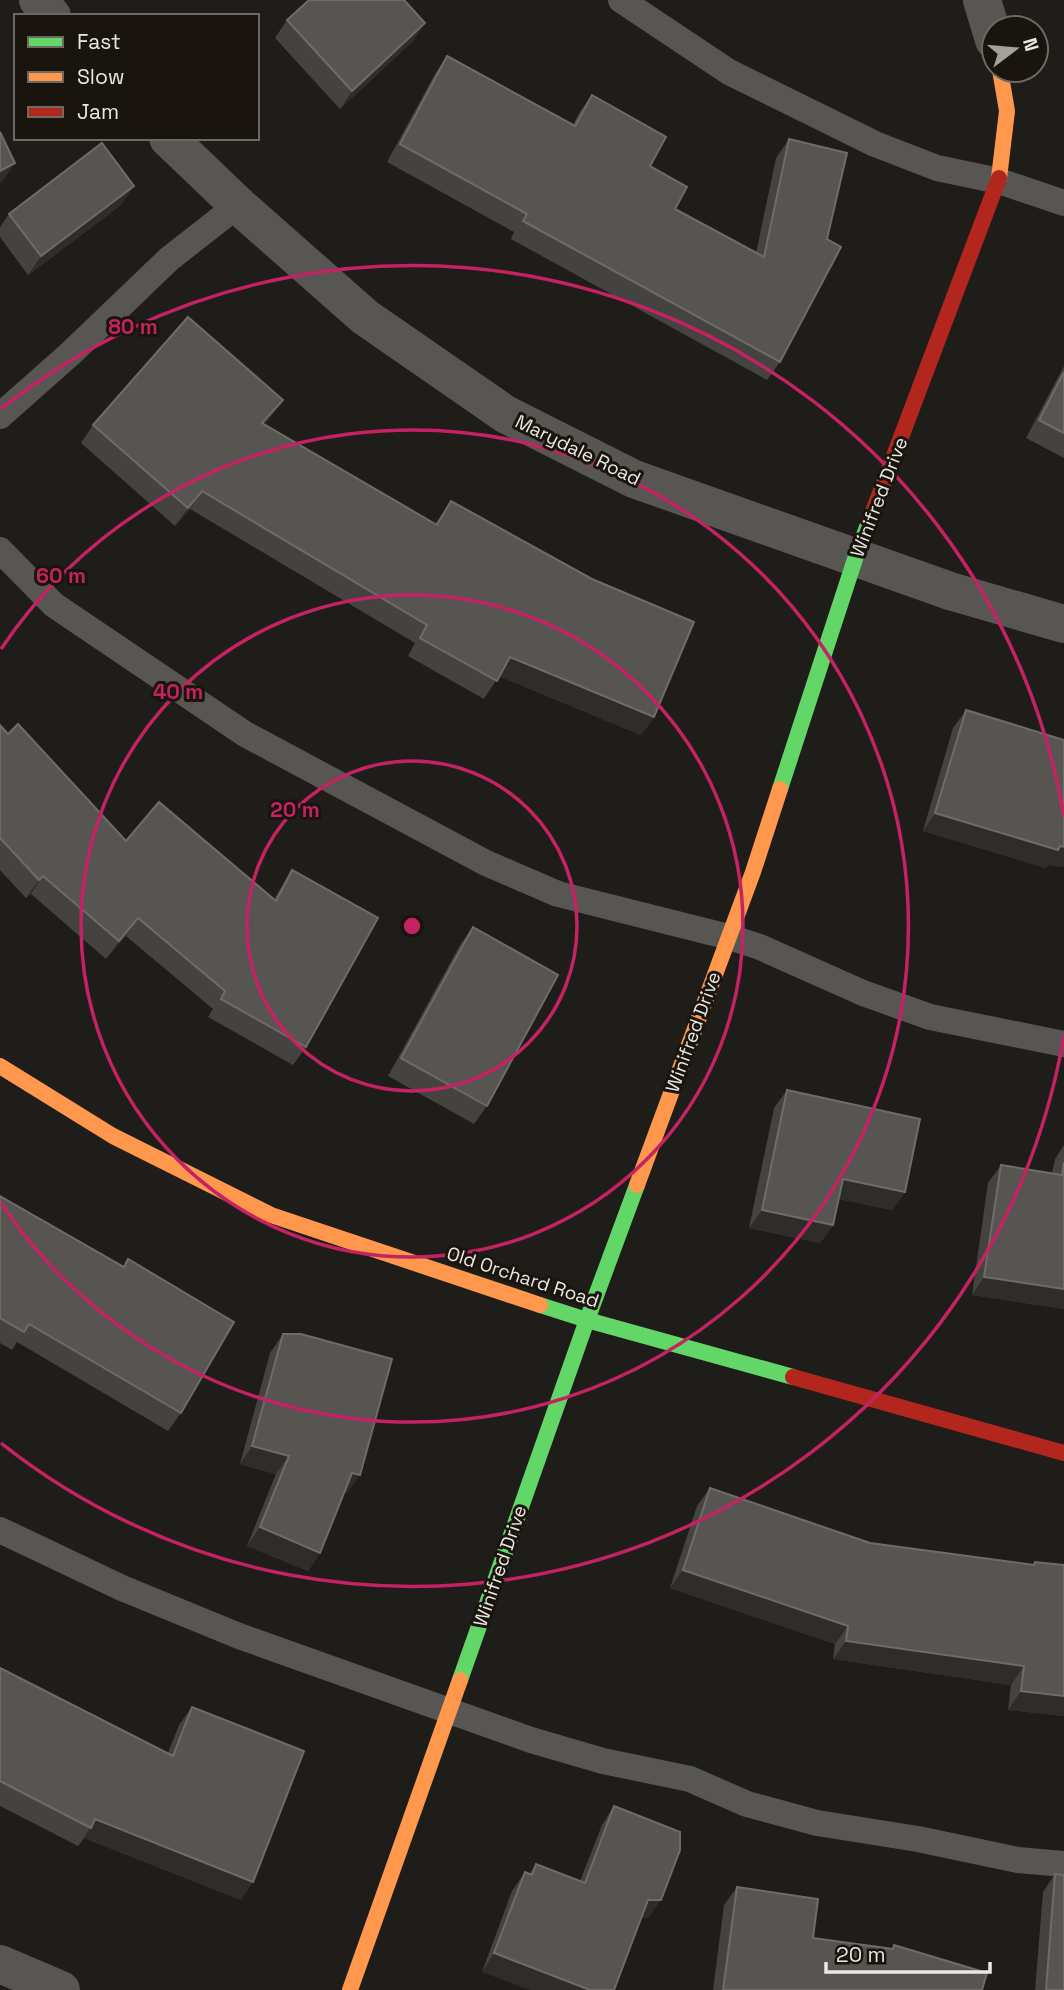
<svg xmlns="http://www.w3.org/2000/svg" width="1064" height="1990" font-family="'Space Grotesk',sans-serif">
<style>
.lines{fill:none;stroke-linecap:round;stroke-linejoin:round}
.lane{stroke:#575653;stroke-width:26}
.street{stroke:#575653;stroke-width:38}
.fast{stroke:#63d668;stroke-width:16}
.slow{stroke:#ff974d;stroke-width:16}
.jam{stroke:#b3261e;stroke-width:16}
.wall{fill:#454340}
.shaded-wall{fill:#2f2d2a}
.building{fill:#575552;stroke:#6e6c68;stroke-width:2}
.ring{fill:none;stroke:#c42262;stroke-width:3.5}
.labels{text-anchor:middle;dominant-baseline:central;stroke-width:6;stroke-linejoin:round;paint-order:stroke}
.street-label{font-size:19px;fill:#eae8e2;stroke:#19150e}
.centre{fill:#c42262;stroke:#19150e;stroke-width:3.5}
.ring-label{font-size:21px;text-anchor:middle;font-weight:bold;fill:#c42262;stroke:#19150e;stroke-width:6;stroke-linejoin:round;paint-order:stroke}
</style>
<rect width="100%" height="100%" fill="#1f1d1a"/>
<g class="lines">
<g class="lane">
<polyline points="621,0 729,72 875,144 937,168 999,181 1064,203"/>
<polyline points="0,416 71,353 169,259 238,205"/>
<polyline points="0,550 54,605 245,734 486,863 558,894 729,937 760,947 863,993 930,1017 1064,1044"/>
<polyline points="0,1530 122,1588 239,1636 531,1740 603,1761 690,1779 747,1804 817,1823 918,1839 1018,1860 1064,1864"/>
</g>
<g class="street">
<polyline points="38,0 52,16"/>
<polyline points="982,0 994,40"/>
<polyline points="168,138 238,205 365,317 505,414 634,479 950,591 1064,624"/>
<polyline points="0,1964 61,1990"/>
</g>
<g class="fast">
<polyline points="780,789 856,556 869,522"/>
<polyline points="540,1305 587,1320 793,1377"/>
<polyline points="460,1680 587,1320 637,1185"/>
</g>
<g class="slow">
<polyline points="999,178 1007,111 1000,70"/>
<polyline points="0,1066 113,1136 271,1215 540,1305"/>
<polyline points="637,1185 753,872 780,789"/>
<polyline points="350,1990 460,1680"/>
</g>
<g class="jam">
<polyline points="869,522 999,178"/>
<polyline points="793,1377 1064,1453"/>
</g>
</g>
<g class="wall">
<polygon points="287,20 413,41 340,109 275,38"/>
<polygon points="447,56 573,125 579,113 592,95 650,166 675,209 756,253 776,158 789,139 780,362 767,380 511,239 514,232 387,162 435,74"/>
<polygon points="121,205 28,275 0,237 0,227 9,214"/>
<polygon points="1064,366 1064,458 1026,438"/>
<polygon points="270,418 265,424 435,524 451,501 654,717 641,735 499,676 484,699 408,656 415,643 190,509 175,526 81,443 93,425"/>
<polygon points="966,710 1064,740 1064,867 1048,865 1046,868 923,831 953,728"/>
<polygon points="0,725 8,734 126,841 274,899 292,870 306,1047 293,1065 208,1017 213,1009 126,936 106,959 31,894 26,898 0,870"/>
<polygon points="473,927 487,1106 474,1124 388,1076 460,945"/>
<polygon points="787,1090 905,1192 892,1210 839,1199 833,1225 820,1243 749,1228 774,1108"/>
<polygon points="1064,1145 1064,1309 972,1295 988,1183 1001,1165 1052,1173 1055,1159"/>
<polygon points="0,1196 123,1267 128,1259 181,1413 168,1431 17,1342 12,1350 0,1343"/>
<polygon points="283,1334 347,1493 344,1493 320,1553 308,1571 247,1546 276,1474 240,1464 270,1353"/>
<polygon points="710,1488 870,1543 1032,1565 1035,1562 1064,1565 1064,1716 1008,1710 1011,1685 833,1659 835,1644 670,1588 697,1506"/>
<polygon points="0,1668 168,1753 179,1725 192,1707 241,1900 84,1838 78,1846 0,1806"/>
<polygon points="614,1806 648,1918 641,1918 482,1972 512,1891 525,1872 529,1874 536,1864 580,1881 602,1825"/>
<polygon points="1055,1874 1064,1990 1035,1990 1043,1892"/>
<polygon points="737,1887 813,1938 891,1949 894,1945 982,1990 713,1990 724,1905"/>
</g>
<g class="shaded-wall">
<polygon points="425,23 413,41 340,109 352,91"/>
<polygon points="15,163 3,181 0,183 0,171"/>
<polygon points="134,186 121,205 28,275 41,256"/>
<polygon points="283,400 270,418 250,441 262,423"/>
<polygon points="202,491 190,509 175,526 188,508"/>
<polygon points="510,657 654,717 641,735 497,675"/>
<polygon points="935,813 1064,847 1064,867 1048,865 1046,868 923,831"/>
<polygon points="43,876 31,894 26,898 39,880"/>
<polygon points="138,918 126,936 106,959 119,941"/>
<polygon points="843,1179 905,1192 892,1210 830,1197"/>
<polygon points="762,1210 833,1225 820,1243 749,1228"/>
<polygon points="984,1277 1064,1289 1064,1309 972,1295"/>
<polygon points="252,1446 289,1456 276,1474 240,1464"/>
<polygon points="352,1473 360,1475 347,1493 339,1491"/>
<polygon points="260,1527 320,1553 308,1571 247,1546"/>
<polygon points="683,1570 848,1626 835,1644 670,1588"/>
<polygon points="846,1641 1024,1666 1011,1685 833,1659"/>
<polygon points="1021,1691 1064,1696 1064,1716 1008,1710"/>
<polygon points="95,1819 253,1882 241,1900 84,1838"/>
<polygon points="648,1900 661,1900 648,1918 635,1918"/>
<polygon points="494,1953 590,1990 530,1990 482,1972"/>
</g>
<g class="building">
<polygon points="309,0 404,0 425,23 352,91 287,20"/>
<polygon points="447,56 575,126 592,95 666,137 650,166 687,187 675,209 764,257 789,139 847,153 827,239 841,247 780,362 523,221 527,214 400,144"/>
<polygon points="0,132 15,163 0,171"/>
<polygon points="102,143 134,186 41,256 9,214"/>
<polygon points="188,317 283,400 262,423 437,525 451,501 592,579 694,622 654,717 510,657 497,681 420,638 427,625 202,491 188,508 93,425"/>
<polygon points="1064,372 1064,433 1039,420"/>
<polygon points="966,710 1064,740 1064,847 1060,846 1058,850 935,813"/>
<polygon points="18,724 126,841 159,802 276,901 292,870 378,918 306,1047 221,999 225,991 138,918 119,941 43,876 39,880 0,838 0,725 8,734"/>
<polygon points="473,927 558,975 487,1106 401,1058"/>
<polygon points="787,1090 920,1119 905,1192 843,1179 833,1225 762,1210"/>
<polygon points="1064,1162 1064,1289 984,1277 1001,1165 1062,1175"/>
<polygon points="0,1196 124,1267 128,1259 234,1322 181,1413 29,1324 24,1332 0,1318"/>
<polygon points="283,1334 301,1334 392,1359 360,1475 352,1473 320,1553 260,1527 289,1456 252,1446"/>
<polygon points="710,1488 870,1543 1034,1565 1035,1562 1064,1565 1064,1696 1021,1691 1024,1666 846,1641 848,1626 683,1570"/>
<polygon points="0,1668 173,1756 192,1707 304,1751 253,1882 95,1819 91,1828 0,1781"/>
<polygon points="614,1806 680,1832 680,1850 661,1900 648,1900 614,1990 590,1990 494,1953 525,1872 532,1875 536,1864 585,1883"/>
<polygon points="1055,1874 1064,1875 1064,1990 1046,1990"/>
<polygon points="737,1887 818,1899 813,1938 893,1949 894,1945 987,1973 982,1990 723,1990"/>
</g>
<g class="ring">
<circle cx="412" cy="926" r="165"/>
<circle cx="412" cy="926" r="331"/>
<path d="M1 649A496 496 0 1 1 1 1203"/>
<path d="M1064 1035A661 661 0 0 1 1 1443M1 409A661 661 0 0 1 1064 817"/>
</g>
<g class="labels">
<g class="street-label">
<text transform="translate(578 450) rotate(26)">Marydale Road</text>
<text transform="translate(879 497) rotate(-69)">Winifred Drive</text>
<text transform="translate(693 1032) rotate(-70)">Winifred Drive</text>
<text transform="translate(523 1277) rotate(18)">Old Orchard Road</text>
<text transform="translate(500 1566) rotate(-71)">Winifred Drive</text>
</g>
</g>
<circle cx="412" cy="926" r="10" class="centre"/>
<g class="ring-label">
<text x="133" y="334">80 m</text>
<text x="61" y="583">60 m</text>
<text x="178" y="699">40 m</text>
<text x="295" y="817">20 m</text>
</g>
<rect x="14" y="14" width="245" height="126" fill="#19150e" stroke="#6d6963" stroke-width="2"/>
<rect x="28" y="37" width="35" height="10" fill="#63d668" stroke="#6d6963" stroke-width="2"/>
<text x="77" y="49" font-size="21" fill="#eae8e2">Fast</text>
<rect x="28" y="72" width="35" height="10" fill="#ff974d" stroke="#6d6963" stroke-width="2"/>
<text x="77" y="84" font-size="21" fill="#eae8e2">Slow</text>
<rect x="28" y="107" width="35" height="10" fill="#b3261e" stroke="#6d6963" stroke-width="2"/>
<text x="77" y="119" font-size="21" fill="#eae8e2">Jam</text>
<g transform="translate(1015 49) rotate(74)"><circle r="33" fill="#19150e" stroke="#6d6963" stroke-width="2"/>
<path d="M0-5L12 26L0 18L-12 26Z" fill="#a3a19c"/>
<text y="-10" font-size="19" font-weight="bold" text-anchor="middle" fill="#eae8e2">N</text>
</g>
<path d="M826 1962v10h164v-10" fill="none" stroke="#eae8e2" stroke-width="3.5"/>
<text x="836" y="1962" font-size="21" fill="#eae8e2" stroke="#19150e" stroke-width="5" paint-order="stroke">20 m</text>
</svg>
